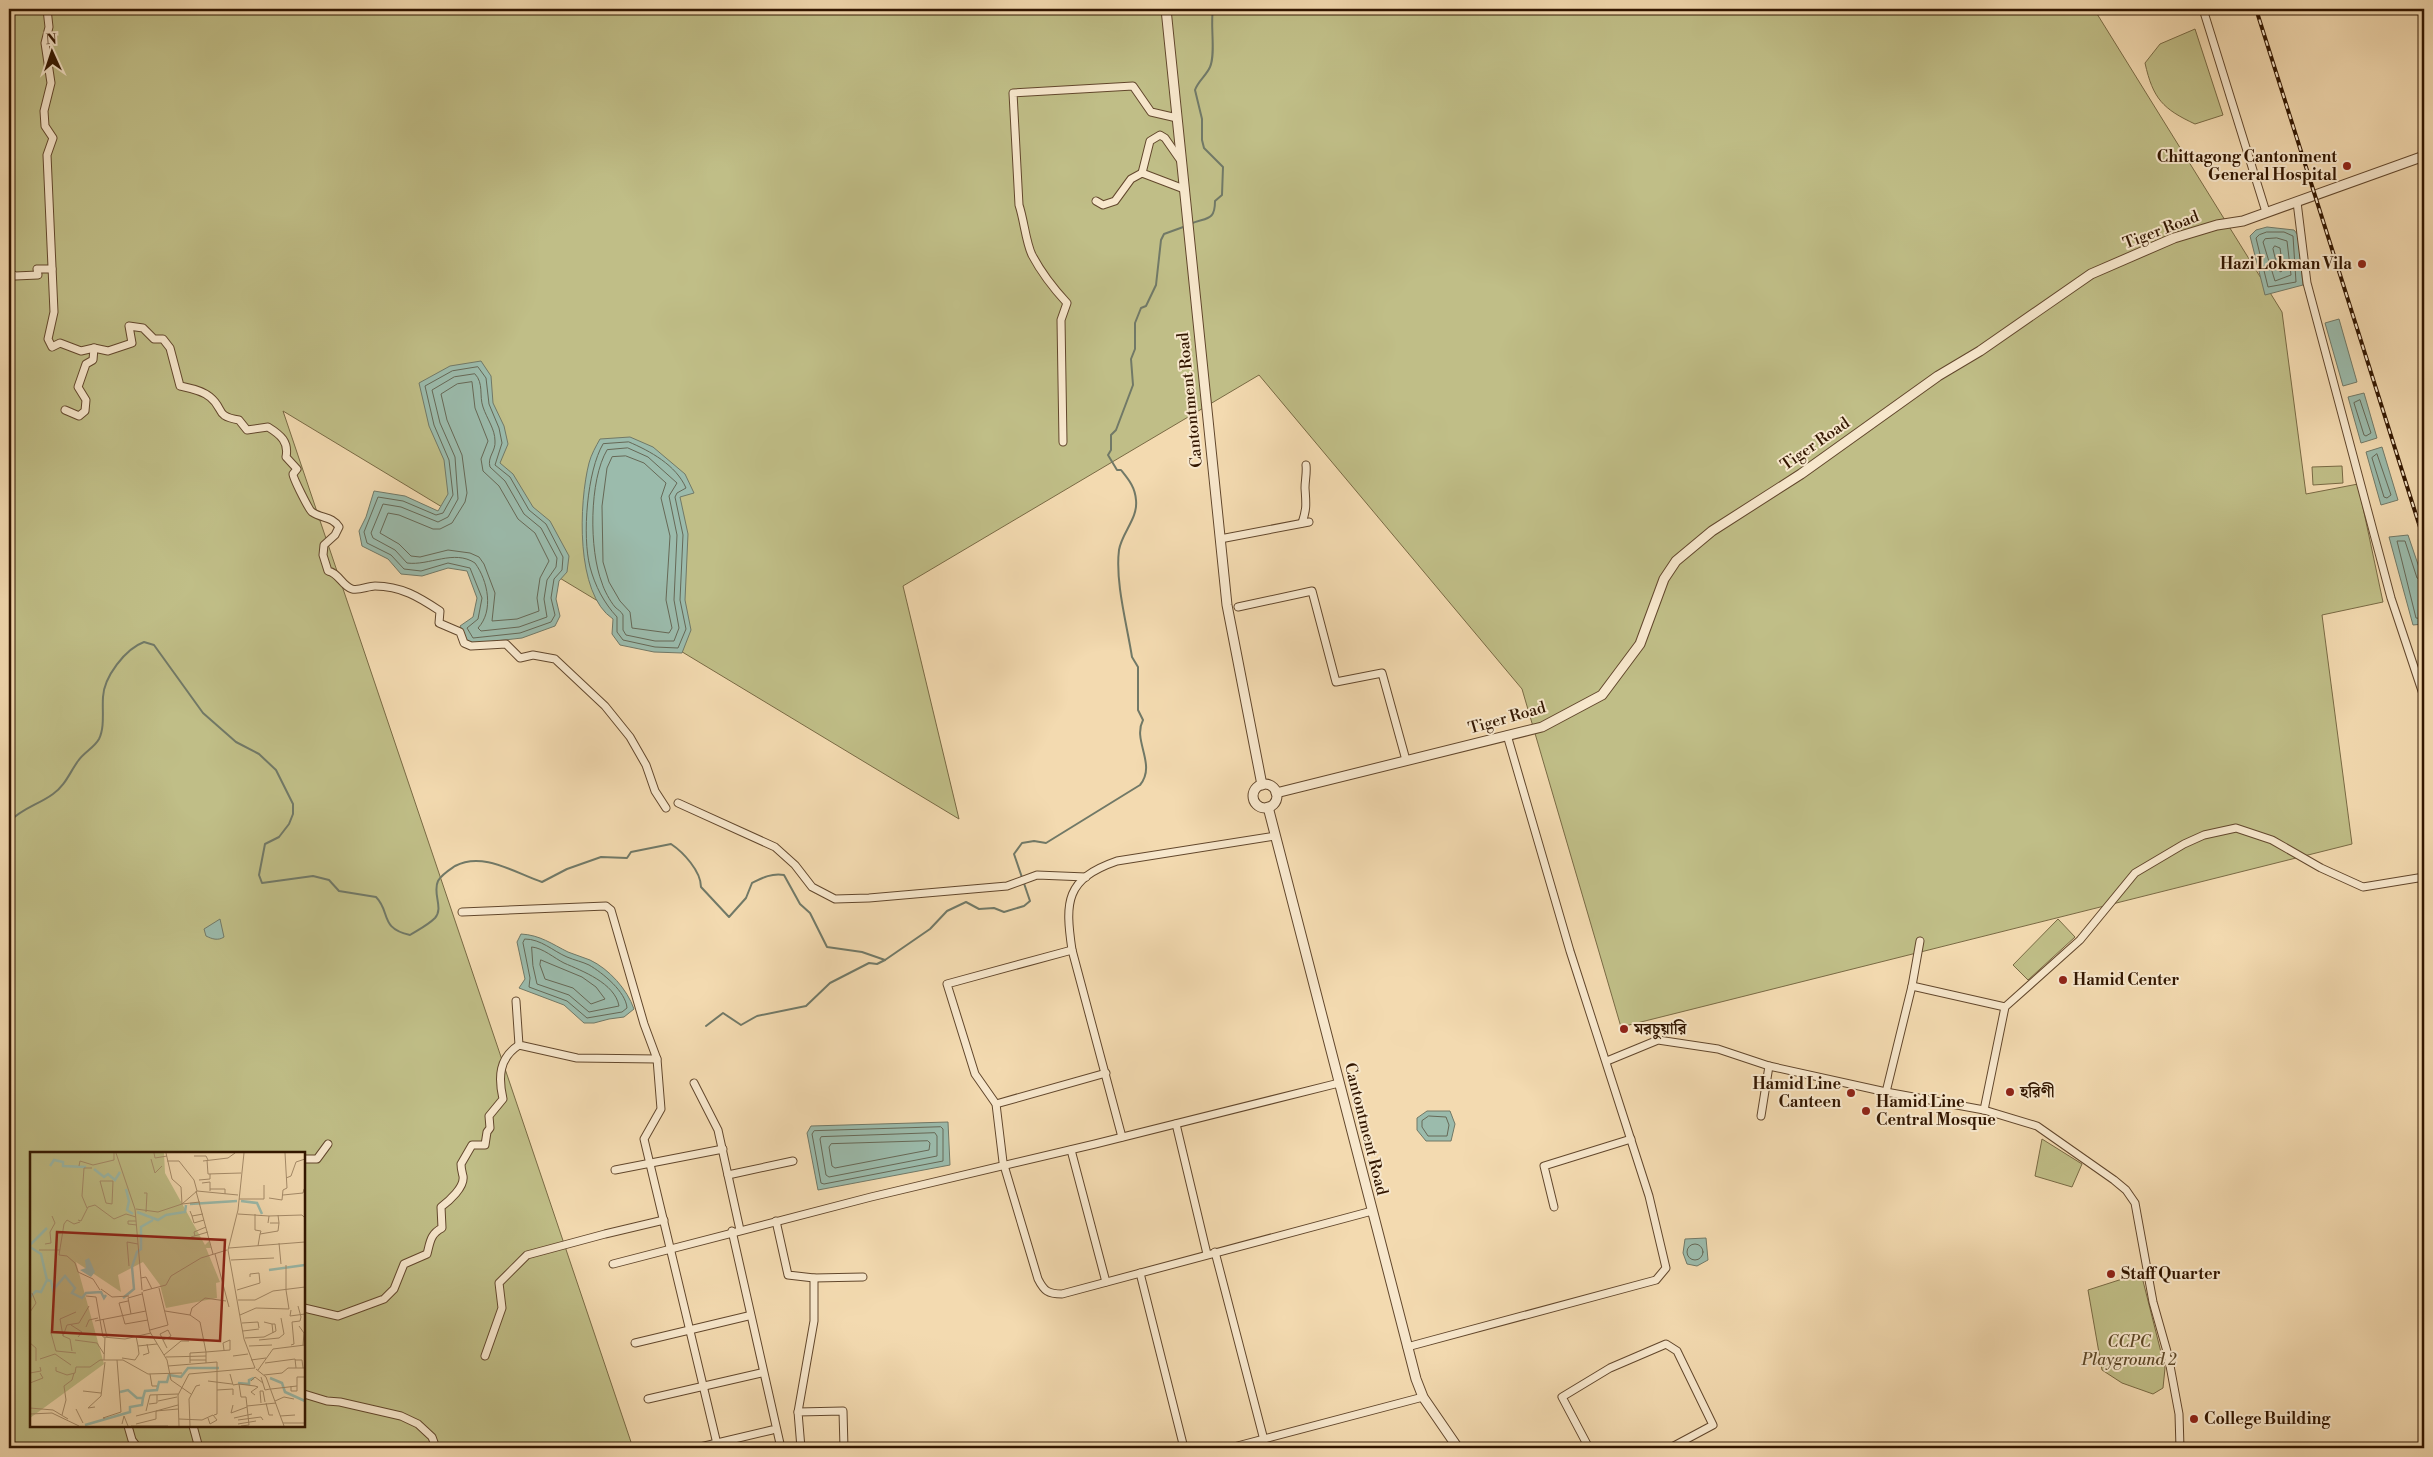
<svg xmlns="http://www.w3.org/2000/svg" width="2433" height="1457" font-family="'Libre Bodoni','Noto Serif Bengali',serif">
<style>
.green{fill:#c0be87;stroke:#796a44;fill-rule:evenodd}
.water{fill:#9bbbac;stroke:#717967}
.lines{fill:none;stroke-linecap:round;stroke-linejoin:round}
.shore{stroke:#666856;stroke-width:1}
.stream{stroke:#717967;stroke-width:2}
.minor-casing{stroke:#62472c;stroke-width:9}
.tertiary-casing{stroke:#62472c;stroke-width:11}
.minor{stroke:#f7e7cc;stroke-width:7}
.tertiary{stroke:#f7e7cc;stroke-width:9}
.rail-casing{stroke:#321600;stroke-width:4}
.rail{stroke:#f7e7cc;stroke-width:2;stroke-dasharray:5.5;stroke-linecap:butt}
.poi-dot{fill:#8f2418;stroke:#f7e7cc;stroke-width:2}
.labels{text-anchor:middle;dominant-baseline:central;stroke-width:4;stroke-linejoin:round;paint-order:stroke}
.poi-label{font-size:16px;font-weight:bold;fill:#321600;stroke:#f7e7cc;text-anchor:start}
.street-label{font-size:16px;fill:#321600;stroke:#f7e7cc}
.park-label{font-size:16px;font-style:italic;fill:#5d4828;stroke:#f7e7cc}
.inset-river{fill:none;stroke:#9bbbac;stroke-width:2.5}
.inset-road{fill:none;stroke:#a68c6a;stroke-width:1}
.view{fill:#8f2418;fill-opacity:0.15;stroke:#8f2418;stroke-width:2.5}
.inset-edge{fill:none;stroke:#321600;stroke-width:2.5}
</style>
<rect width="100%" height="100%" fill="#f3dab0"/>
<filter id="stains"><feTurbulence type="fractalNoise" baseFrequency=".004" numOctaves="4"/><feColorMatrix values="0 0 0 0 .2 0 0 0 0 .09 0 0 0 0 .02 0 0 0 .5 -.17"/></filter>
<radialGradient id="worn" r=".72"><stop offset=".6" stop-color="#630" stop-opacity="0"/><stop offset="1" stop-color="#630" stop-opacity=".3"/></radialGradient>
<g class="green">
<path d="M9,9H2094L2282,312L2306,494L2358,484L2383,602L2322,615L2352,844L1621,1027L1522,689L1259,375L903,586L959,819L283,411L633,1448H9ZM31,1153H304V1426H31Z"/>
<path d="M2195,29L2223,115L2195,124C2163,109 2153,99 2145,63L2160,44Z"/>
<polygon points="2342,466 2343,483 2313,485 2312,467"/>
<polygon points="2058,919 2075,937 2028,980 2013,965"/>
<polygon points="2042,1139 2082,1164 2072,1187 2035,1176"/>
<polygon points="2141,1273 2165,1368 2163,1388 2153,1394 2122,1383 2102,1370 2088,1290"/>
</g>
<g class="water">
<polygon points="2267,227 2294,230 2298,235 2303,285 2265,295 2250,236 2256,230"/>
<polygon points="2339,319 2357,382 2343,386 2325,323"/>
<polygon points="481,361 491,376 493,403 504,426 508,444 500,463 513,474 533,507 550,521 569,556 567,572 559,581 556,599 560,616 555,626 522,638 469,644 460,626 473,617 477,598 467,571 448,568 422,576 401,574 388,559 362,546 359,531 366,517 374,491 405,496 438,511 448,494 444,460 429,426 419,383 450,366"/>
<polygon points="2364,393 2377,438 2361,443 2348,397"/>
<path d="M630,437L653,447L685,474L694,493L680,497L688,534L685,600L691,630L682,653L654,652L620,645L612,634L613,619C575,594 579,502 589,463C591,455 596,446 600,439Z"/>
<polygon points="2382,447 2398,500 2381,505 2366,452"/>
<polygon points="2408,535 2424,582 2424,624 2413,625 2389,537"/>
<path d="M220,919L224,937C218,941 212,939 206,936L204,929Z"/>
<path d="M521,934C540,935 552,944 568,952C575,955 583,957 590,960C609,969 627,989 634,1009L624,1017L609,1019L594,1023H584L564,1005L519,988L525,979L517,942Z"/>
<polygon points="1427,1111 1450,1111 1455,1124 1451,1141 1426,1141 1417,1130 1417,1118"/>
<polygon points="948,1122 950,1165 818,1190 807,1133 811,1126"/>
<polygon points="1706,1238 1708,1260 1697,1266 1687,1264 1683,1253 1685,1239"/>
</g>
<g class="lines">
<g class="shore">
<polygon points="2267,232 2284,232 2293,236 2296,282 2268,287 2256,238 2259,235"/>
<polygon points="2277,238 2287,241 2291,275 2275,281 2263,242 2265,239"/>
<polygon points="2275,246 2280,248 2283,269 2281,272 2278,270 2273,249"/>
<polygon points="478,367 486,378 489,404 499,428 502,443 495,465 510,477 529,510 546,524 563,557 562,570 554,579 551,598 555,615 551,622 520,633 473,638 467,628 478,619 482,598 470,568 448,563 421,571 404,569 391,555 367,543 364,532 378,497 403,501 436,515 443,513 453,495 449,460 434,425 425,386 452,371"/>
<path d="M475,374C484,383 479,396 483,407C487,419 495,429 495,441C496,451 487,457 490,467L505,481L524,514L541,528L557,558L556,567L547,580L544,599L547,617L519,627L481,631L478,628C494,611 488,581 475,563C454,549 429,566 407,563L395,550L373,538L371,533L383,504L401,507L438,522L448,517L458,499L455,457L440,423L432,390L454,377Z"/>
<polygon points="472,382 475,408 488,441 481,459 483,471 499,486 518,519 535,533 549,561 540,578 537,598 539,611 517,619 492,621 495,593 484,564 479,557 470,553 448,550 420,557 411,556 399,544 380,533 388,513 399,515 433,529 440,529 452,523 465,502 467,493 462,455 447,420 441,394 457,384"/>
<polygon points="2360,400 2371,433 2366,436 2364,435 2354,403"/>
<path d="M629,442C650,451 676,465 686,488L677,493L675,497L683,535L680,600L686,629L678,648L655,647L623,640L617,632V617C604,603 595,586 590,567C582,536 587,471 603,444Z"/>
<path d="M628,448L648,457L677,483L669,496L677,535L674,600L679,628L674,641H655L626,635L623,630V615C621,611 618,610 615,607C610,601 604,590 602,583C589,550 589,480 607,450Z"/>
<polygon points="2377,454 2391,495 2387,498 2384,497 2372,458"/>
<polygon points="626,456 644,463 666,483 661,498 670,536 666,600 672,628 669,633 632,628 630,612 620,601 609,582 603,562 602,506 607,468 612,457"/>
<polyline points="2424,581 2417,578 2405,541 2397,541 2416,618 2424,619"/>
<path d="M525,939C541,939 553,951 567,957C574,960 583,962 589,965C603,973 626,992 627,1008L622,1012L587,1018L567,1001L529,987L530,978L523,943Z"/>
<path d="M532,947C543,948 554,958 564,963C582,971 615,983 619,1006L589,1012L569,995L537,984L533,966Z"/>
<polygon points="541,960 582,977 596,987 605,999 591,1004 573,988 545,979 540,965"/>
<polygon points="1429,1116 1446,1117 1449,1125 1447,1136 1428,1136 1422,1127 1422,1121"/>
<polygon points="941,1127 943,1129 943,1161 824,1184 821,1183 812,1134 814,1131"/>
<polygon points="935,1133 937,1136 937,1156 829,1177 826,1175 820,1139 821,1137"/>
<polygon points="928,1141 930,1143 929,1150 835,1168 832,1166 829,1147 831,1144"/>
<circle cx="1695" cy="1252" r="8"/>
</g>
<g class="stream">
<path d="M1190,224C1206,217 1215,222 1215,201L1222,195L1223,167L1204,148L1202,140V119L1195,90C1198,81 1206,76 1210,67C1216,53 1210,26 1213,9"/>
<path d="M9,822C22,808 38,805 53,794C65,786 70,772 78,761C84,752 94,748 99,739C105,727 102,710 103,697C104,677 125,649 144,642L154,645L203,713L236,742L259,754L276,770L293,804V814L289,824L279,837L265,844L259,875L262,883L313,876L329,880L339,891L376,897C391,912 379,928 410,935C418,930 428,925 435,918C444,908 432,893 438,881C441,875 449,870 455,866C483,851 515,873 542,882L567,869L601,857L627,858L631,852L671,844C683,852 701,871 701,887L729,917L746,898L752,883C762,878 771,873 784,875L800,904L810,913L827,947L862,952L885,960L930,929L947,911L966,902L979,909L994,908L1004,912L1024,906L1030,901L1014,854L1022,843L1034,841L1046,843L1140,785C1157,764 1132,741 1143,720L1138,710V667L1132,657C1127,625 1115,582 1119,550C1122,532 1138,519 1136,500C1135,487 1129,480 1121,470H1117L1108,455L1111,450V435L1116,430L1133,385L1131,359L1135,349V323L1141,308L1146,306L1156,285L1161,240L1164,234L1186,226"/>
<polyline points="706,1026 723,1013 741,1025 757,1016 806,1006 830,983 869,963 877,964 885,960"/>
</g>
<g class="minor-casing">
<g id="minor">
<path d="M47,9L49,27L45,43L51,83L44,111L45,126L53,138L47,155L54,312L48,339L52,347L60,343L81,351L94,348L108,351L132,343L129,326L143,328L154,339H163L170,348L180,386C189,388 202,390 210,397C225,409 214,416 239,420L247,430L268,427C281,435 289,442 286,457L297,469L293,474C293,478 309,510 312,512C322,519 332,516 339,527L335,535L324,545L323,555L328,571C339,573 342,586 352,589C359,591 368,586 375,586C401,586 419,597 440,611L439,623L460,632L464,643L471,646L506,644L520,658L533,655L555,659L605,706L630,737L646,765L655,791L666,808"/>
<polyline points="2203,9 2266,212"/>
<polyline points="1142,173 1150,141 1160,135 1165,138 1181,161"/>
<polyline points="1096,201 1103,205 1115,201 1131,179 1142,173 1184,189"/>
<polyline points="2297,202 2307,283 2391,598 2424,697"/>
<polyline points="9,272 15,276 38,275 37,269 52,269"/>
<polyline points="65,410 79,416 85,411 86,400 78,387 86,364 93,360 94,348"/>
<path d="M1063,442L1061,320L1067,303C1054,289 1041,272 1032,255C1026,243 1024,220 1019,205L1013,93L1133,86L1151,112L1177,118"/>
<path d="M1302,523C1307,508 1306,504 1305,488C1305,480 1307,473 1306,465"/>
<polyline points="1220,539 1309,522"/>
<polyline points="1238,607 1312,591 1336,682 1382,673 1406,760"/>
<polyline points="678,803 775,847 795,865 812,887 835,899 869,898 1007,886 1037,875 1086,877"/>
<polyline points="462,912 606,906 611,910 644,1024 657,1059 661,1109 644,1139 718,1448"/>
<path d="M1072,950L947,984L975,1074L996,1104L1003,1162L1038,1279C1044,1291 1048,1294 1062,1294L1372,1211"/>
<polyline points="1912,986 1920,941"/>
<polyline points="516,1001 519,1045 577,1058 657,1059"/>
<polyline points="1607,1061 1658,1040 1718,1049 1769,1066 1886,1092 1984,1110 2037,1126 2114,1180 2126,1190 2135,1203 2153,1302 2168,1355 2179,1414 2180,1448"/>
<polyline points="694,1083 718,1130 740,1230"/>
<polyline points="1886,1092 1912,986 2005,1007"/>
<polyline points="996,1104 1106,1073"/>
<polyline points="1984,1110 2005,1007 2080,940 2135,873 2184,844 2204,835 2236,828 2272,840 2321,868 2363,887 2424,877"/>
<polyline points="1761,1116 1769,1066"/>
<polyline points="1176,1124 1207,1254"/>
<path d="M1122,1137L1072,950C1065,902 1065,879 1117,861L1275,836"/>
<polyline points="1071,1150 1106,1282"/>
<polyline points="304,1159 317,1159 328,1144"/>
<polyline points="615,1170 723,1149"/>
<polyline points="728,1175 793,1161"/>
<polyline points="1554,1207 1544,1166 1631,1139"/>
<polyline points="776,1221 788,1275 814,1278 863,1277"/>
<polyline points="732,1231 781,1448"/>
<polyline points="1215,1252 1264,1440"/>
<polyline points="613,1264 871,1197 1095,1144 1339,1083"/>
<polyline points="1140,1273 1184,1448"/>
<path d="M304,1308L338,1316L384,1299L394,1289L404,1264L427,1254C430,1243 430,1234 442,1228L441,1207C449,1201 465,1187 463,1176C462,1172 461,1169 461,1164L472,1145H485L487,1132L490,1128L489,1116L503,1099C498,1077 499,1058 519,1045"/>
<polyline points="635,1343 748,1316"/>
<polyline points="1407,1347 1656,1280 1666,1268 1649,1196 1570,951 1507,735"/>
<polyline points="485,1356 502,1308 499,1283 527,1255 605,1234 664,1220"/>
<polyline points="304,1394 327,1401 340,1402 401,1416 418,1424 432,1437 436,1448"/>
<polyline points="648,1399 761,1373"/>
<polyline points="798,1412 814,1321 814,1278"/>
<polyline points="128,1426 132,1440 138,1448"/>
<polyline points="193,1426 199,1448"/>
<polyline points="696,1448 772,1430"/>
<polyline points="801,1448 798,1412 843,1411 844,1448"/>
<polyline points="1230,1448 1423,1397"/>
<polyline points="1589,1448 1562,1397 1610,1368 1666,1344 1677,1351 1713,1425 1670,1448"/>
</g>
</g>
<g class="tertiary-casing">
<g id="tertiary">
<polyline points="1166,9 1227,605 1262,785"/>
<circle cx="1265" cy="796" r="12"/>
<polyline points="1276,793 1542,727 1602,695 1640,644 1664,579 1676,561 1712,531 1801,474 1938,376 1980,351 2091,274 2174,238 2217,225 2243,221 2424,156"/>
<polyline points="1268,807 1416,1379 1423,1397 1458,1448"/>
</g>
</g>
<use href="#minor" class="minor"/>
<use href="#tertiary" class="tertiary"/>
<g class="rail-casing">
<polyline id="rail" points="2256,9 2424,540"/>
</g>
<use href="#rail" class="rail"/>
</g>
<g class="poi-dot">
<circle cx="2347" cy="166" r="5"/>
<circle cx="2362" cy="264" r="5"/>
<circle cx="2063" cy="980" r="5"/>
<circle cx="1624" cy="1029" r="5"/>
<circle cx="2010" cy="1092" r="5"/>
<circle cx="1851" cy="1093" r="5"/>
<circle cx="1866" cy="1111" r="5"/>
<circle cx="2111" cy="1274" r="5"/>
<circle cx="2194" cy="1419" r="5"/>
</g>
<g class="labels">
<g class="poi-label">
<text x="2337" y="157" text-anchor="end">Chittagong Cantonment<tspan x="2337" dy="18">General Hospital</tspan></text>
<text x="2352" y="264" text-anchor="end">Hazi Lokman Vila</text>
<text x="2073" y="980">Hamid Center</text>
<text x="1634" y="1029">মরচুয়ারি</text>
<text x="1841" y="1084" text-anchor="end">Hamid Line<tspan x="1841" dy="18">Canteen</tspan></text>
<text x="2020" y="1092">হরিণী</text>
<text x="1876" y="1102">Hamid Line<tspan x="1876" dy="18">Central Mosque</tspan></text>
<text x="2121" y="1274">Staff Quarter</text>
<text x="2204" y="1419">College Building</text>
</g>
<g class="street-label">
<text transform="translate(2161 230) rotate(-21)">Tiger Road</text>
<text transform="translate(1190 400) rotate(-96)">Cantontment Road</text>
<text transform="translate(1815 444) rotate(-35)">Tiger Road</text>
<text transform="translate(1507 718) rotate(-16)">Tiger Road</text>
<text transform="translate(1366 1129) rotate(76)">Cantontment Road</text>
</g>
<g class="park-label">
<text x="2129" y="1342">CCPC<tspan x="2129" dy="18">Playground 2</tspan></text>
</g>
</g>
<g transform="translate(30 1152)">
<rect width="275" height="275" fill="#f3dab0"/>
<path d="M0,1H134L135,21L175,93L179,89L181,96H176L190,130L186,131L187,146L136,156L130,133L113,110L88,123L91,140L46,110L74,212L0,266Z" fill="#c0be87"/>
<path d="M59,106L65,120L61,125L50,118L56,116L55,108Z" fill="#9bbbac"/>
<path class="inset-river" d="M20,14L24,8L33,10V14L56,15M64,17L74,25L78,22L85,28L90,20M96,37L99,49L97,58L103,62M211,49L227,51L232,62M160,52L207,49M107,60L128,68L136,63L155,60L156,53M0,93L17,76M0,95L11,102L17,128M239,118L275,113M0,145L6,139L11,140L17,128L21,129L23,138L35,124L45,136L42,141L52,146L56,141L71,140L74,146L76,143M93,146L104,137L102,115L107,100L111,97V75L123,68M240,226L252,231L255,240L275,249M208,231L219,232V228L224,226M90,240L98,238L107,246H113L115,239L127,238L129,230H137L139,223L151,225L158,216H189M55,273L100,260V255L112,253L113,246"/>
<path class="inset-road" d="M86,1L105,57L112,138M124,1L125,6L137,4M136,1L142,27L151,35L152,52L170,50M214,1L208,58L198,98L214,187L225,216M164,4H176L178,8M121,7L125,21L132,14M177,8L178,22L211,21M137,9H149L164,28L167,39M173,9L198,6L205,1M49,14L50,9L63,13L84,8V1M256,26L261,24L266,10L275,7M169,28L180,27V22M70,29H83L82,52L76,51ZM172,31L180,30V39M180,37H195V42M166,39L183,102M114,41H117L116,60M253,43L273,41L274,37M239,46L252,48L253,38L257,36L255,1M209,47H234V33M57,56L52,44L54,16H62M106,57L128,60L152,52L167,39L208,43M160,59L162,64L173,62M208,62L239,64L238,71M225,62V78L231,79L230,82M162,64L164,71L174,68M239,64L272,63L275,66M48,68L51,69L58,55L65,53L84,67L96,62L106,65M106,69H98V72L107,73M50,70L44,72L37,68L34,72L29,103L37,104L45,111L48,120L63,127L70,138M240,71H249L248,63M165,84L164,80L176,75M161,85L178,80M249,91L251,112M15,92L21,91L20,80L25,71L22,64M228,94L230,82L248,79L249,71M199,96L275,90M9,98H30M185,102L199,155M201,108L244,106M99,114L97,90L108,92M111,126L116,125L122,137M71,137L82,145L99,144M207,138L230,131L229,121L220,122V125M256,138V113M113,139L136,133L141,124L171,106L197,98M112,140L120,180L137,208L141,228L161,242M56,144L66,145L73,185L95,187L121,181M208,148H225L243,139L275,135M98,149L89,151L95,172L118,168M261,158L260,164L275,162M135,159L160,163L170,170L176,200L160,201V211M0,160L6,151L2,141M101,162L98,146L112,142M160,163L162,156L175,146L196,149M210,163L226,156L259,157L256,138M73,167L77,185M65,169L116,159M234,170L242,172L243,181M212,171L228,170L229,176M41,173L52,180L48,185M269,174L274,181L273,193M56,175L59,168L68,166M120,178L138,173L129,136M213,179L229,177M21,181L26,199L46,201M33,184L30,167L46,160M106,184L108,194L127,192M215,186L234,185L246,179L245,172H242M45,188L67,191L74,202M133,188L141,184L138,178L130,182L137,196M229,188L249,186L254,182L251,166M0,191L6,196V209M261,193L264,192L262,170L270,169L271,165L268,154M219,194L242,193M42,199L40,187L33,184L37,173L49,171L59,154M113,203L119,201L117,192M134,203L151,189H159M203,204L218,202M136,205L176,204M92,206L105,208L109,202L108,194M10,207L25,202L41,213M74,208L75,185M160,208H176M221,208L236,206M265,208H272L273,216M176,211V200L200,198V188L193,191L194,198M235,211L265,207L266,216M138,214L187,210V238M26,215V219L37,223L45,221L46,215H60L70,208H93L118,222L152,221M226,217L236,225L254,274M228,218L243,197L275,193M0,221L11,219L10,215M120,222L122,234H127M200,222L203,233L209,232L211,245H216L219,273L211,274M234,223L252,221L258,216H275M231,225L235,238L240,237M178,229L202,232M221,229L225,225L233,231M0,231L13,226L10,221M209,232L225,234L228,235L221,240L225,243M261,234V239H267V234M241,237L267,234V225H275M53,239L71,241M128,249L147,245M245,249L254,245L264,247M231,251L230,239H233L235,250M236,251L239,263H243M119,252L127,251V243M203,253L201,261L217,255M217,254L246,251M65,255L58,256L71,244L75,210M0,256L23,258L38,267M46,257L53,271M116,259L120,243L148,242M126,259L148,253M0,262L22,261L49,274M32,263L36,248L34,234L42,228L44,221M184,263L187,262V238L203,237V243M106,264L126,259M250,264L265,263M75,266H73L91,260L87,208M204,266L222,262M149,267L172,268L183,263L187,268L180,272L178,266M208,268L231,265L233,268M253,271H275M92,272L94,264L98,274M106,272L126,267V259L148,257M208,272L226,269M101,274H138M149,274L148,243L159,222L225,216M160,274L159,247L166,234L170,233"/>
<path class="view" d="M27,80L195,88L190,189L22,180Z"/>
<rect width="275" height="275" class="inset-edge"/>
</g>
<rect width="2433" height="1457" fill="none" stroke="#f3dab0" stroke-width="30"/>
<rect x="10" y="10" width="2413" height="1437" fill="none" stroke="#321600" stroke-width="2.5"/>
<rect x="15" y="15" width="2403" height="1427" fill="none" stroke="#321600"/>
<g transform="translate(52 52) rotate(357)" stroke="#f7e7cc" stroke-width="4" paint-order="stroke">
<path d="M0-4L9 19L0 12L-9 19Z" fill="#321600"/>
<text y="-8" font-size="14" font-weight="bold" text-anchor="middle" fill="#321600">N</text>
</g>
<rect width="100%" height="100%" filter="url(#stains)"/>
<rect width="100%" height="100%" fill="url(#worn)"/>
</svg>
